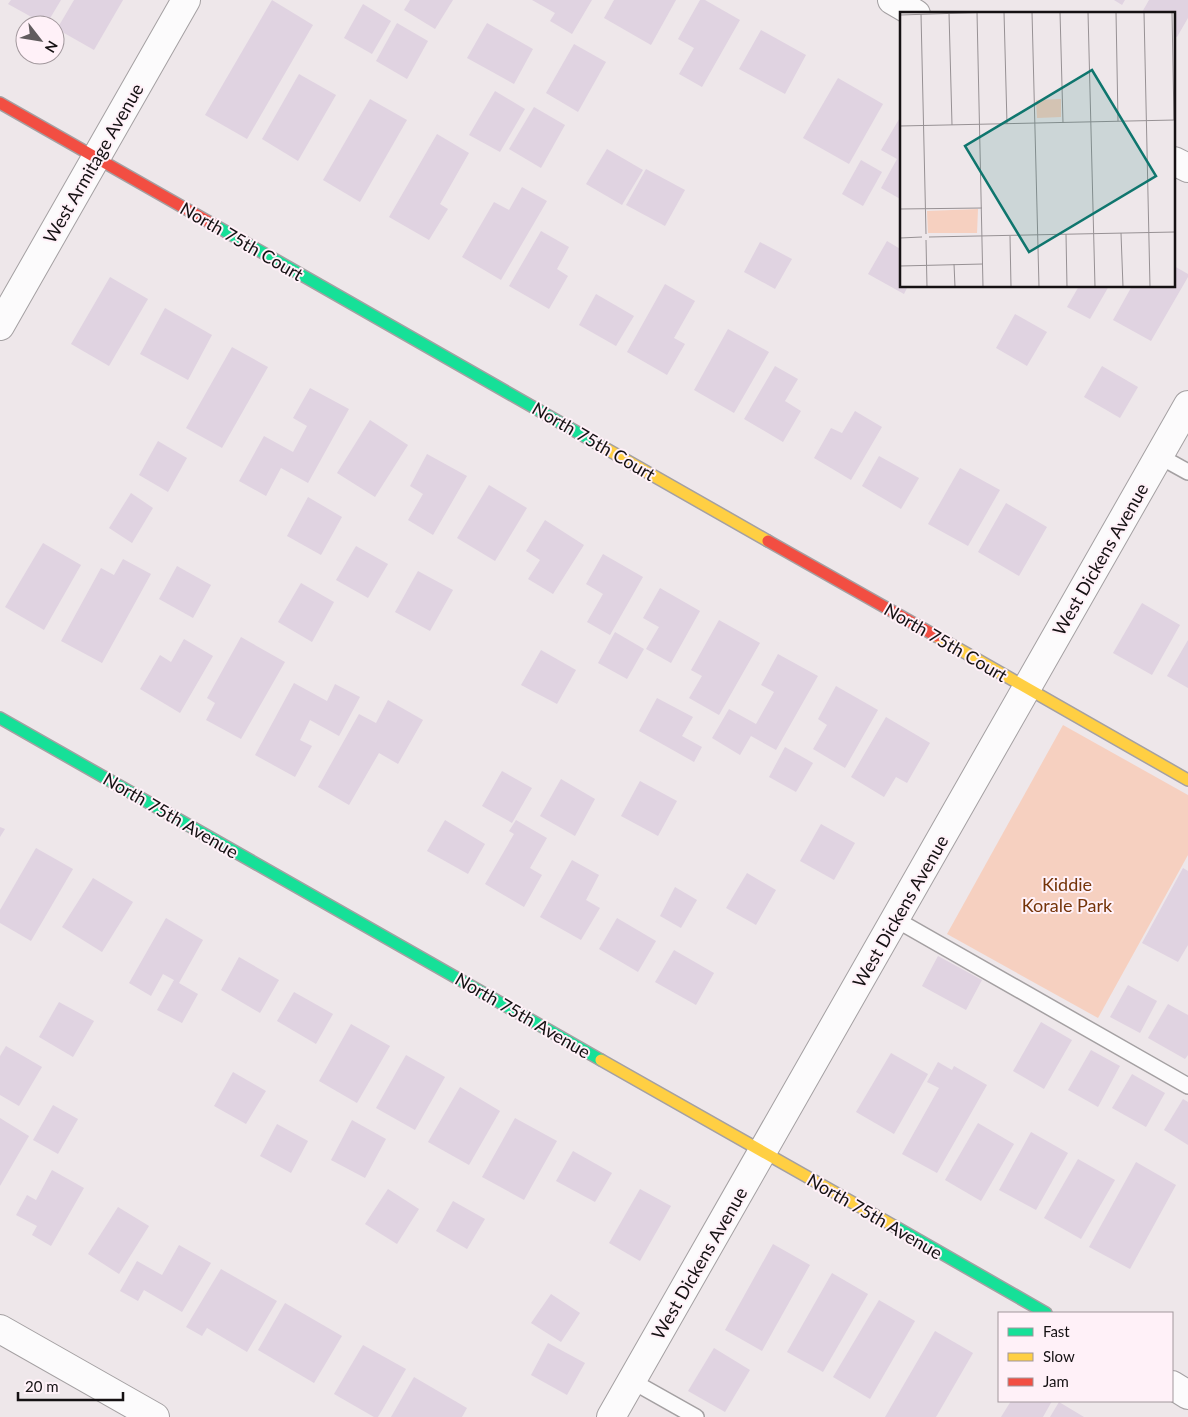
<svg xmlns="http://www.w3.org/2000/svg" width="1188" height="1417" font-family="Lato,sans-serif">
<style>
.green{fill:#f6d0c0}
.building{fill:#e0d3e1}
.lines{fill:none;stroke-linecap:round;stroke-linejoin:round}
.lane-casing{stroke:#a4a0a2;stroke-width:18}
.street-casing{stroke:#a4a0a2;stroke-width:30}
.fast-casing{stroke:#a4a0a2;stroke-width:14}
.slow-casing{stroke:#a4a0a2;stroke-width:14}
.jam-casing{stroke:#a4a0a2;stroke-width:14}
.lane{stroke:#fcfbfc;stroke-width:15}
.street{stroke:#fcfbfc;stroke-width:28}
.fast{stroke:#16e098;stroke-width:11}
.slow{stroke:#ffcf43;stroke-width:11}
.jam{stroke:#f24e42;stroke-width:11}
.labels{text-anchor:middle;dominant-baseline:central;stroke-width:4;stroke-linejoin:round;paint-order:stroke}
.street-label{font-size:18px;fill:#151113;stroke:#fff1f8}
.park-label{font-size:18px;fill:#753409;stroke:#fff1f8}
.inset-road{fill:none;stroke:#979194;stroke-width:1}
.view{fill:#0f766e;fill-opacity:0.15;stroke:#0f766e;stroke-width:2.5}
.inset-edge{fill:none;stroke:#151113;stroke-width:2.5}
</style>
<rect width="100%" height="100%" fill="#eee7ea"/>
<polygon class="green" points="1063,725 1188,795 1188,855 1098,1018 947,934"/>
<g class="building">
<polygon points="11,0 61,0 46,25 8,4"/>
<polygon points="74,0 123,0 94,50 57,29"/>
<polygon points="272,0 313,25 247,139 205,115"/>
<polygon points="410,0 453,0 435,29 404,10"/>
<polygon points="532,0 592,0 572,34 550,21 555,13"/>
<polygon points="614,0 676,0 651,45 604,18"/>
<polygon points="700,0 705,0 740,20 702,87 679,74 694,48 678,39"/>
<polygon points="1114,0 1125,0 1122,5"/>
<polygon points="1149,0 1188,0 1188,18 1177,37 1174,36 1174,14 1141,14"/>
<polygon points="363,4 391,21 372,54 344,38"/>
<polygon points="397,23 428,41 407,79 376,61"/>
<polygon points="487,23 533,49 514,84 467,58"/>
<polygon points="761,30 806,55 785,94 739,69"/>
<polygon points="574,44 606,62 578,112 546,93"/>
<polygon points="299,74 336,95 298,161 262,139"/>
<polygon points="838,78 883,104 849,164 803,138"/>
<polygon points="495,91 525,109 500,152 469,135"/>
<polygon points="370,99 407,120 360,202 323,180"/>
<polygon points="534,107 565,125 541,168 509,149"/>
<polygon points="902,114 902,200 881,188 897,159 881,150"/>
<polygon points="437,134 469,153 440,204 448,209 429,240 389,217"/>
<polygon points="607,149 643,170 622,205 586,184"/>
<polygon points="861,160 882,172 863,206 842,194"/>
<polygon points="646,169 685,190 665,226 626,205"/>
<polygon points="522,187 547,201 501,280 462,257 494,202 509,210"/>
<polygon points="541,231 569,247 557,269 568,276 549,309 509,286"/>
<polygon points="887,241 902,250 902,286 908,286 904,294 868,274"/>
<polygon points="760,242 792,259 775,289 744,272"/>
<polygon points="1174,266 1188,274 1188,277 1151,341 1113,320 1132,286 1174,286"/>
<polygon points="110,277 148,299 109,366 71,344"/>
<polygon points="665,284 695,301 674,338 685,344 667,375 627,352"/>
<polygon points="1079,286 1109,286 1090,319 1067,307"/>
<polygon points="596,294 634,316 616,346 579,325"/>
<polygon points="165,308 212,335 188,380 140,354"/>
<polygon points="1015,314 1047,332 1027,366 996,348"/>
<polygon points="728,329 769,352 734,413 694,390"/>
<polygon points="232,347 268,367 222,448 186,428"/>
<polygon points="775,366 798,379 785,401 801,411 783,442 744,419"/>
<polygon points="1102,366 1138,387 1120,418 1084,397"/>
<polygon points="310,388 349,409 308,483 281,468 266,496 239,481 264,436 293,452 307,426 293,418"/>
<polygon points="855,411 882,427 851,480 814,458 831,428 842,433"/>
<polygon points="370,420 408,445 375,497 337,473"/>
<polygon points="158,441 187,458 168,492 139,475"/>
<polygon points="427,454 467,476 433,535 408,520 423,494 410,486"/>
<polygon points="879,456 919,478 901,509 862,486"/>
<polygon points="960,468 1000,490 968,546 928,524"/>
<polygon points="489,485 527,508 495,561 457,538"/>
<polygon points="131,493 153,508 132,543 109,528"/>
<polygon points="308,497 342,517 321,555 287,536"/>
<polygon points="1006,503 1047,527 1019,576 978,552"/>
<polygon points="545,520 584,545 553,594 528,579 540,560 526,551"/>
<polygon points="43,543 81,565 44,630 5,607"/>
<polygon points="356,546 388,564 368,598 336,580"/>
<polygon points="603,554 643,577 610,635 587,622 603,594 586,584"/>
<polygon points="123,559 151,574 102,663 61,641 101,568 114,575"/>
<polygon points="177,566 211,585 193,618 159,599"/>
<polygon points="418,571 453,590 430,631 395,612"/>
<polygon points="301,583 334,602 312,642 278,622"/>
<polygon points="660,588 700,611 671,663 646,649 659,627 643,618"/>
<polygon points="1142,603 1180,625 1152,675 1113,653"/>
<polygon points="719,620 760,643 719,715 689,698 702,676 691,670"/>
<polygon points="615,632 644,649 627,679 598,663"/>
<polygon points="241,637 285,662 241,739 206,720 215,703 207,698"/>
<polygon points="184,639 213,656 180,713 140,689 160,655 171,662"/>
<polygon points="1188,640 1188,688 1167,676"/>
<polygon points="541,650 576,670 557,704 521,685"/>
<polygon points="778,654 818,676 776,750 751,736 740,755 712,738 729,709 756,724 774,692 761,685"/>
<polygon points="294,683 327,701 335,684 360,697 339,736 310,720 300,740 312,746 295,777 255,755"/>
<polygon points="836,686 878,710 845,768 813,749 827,725 818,719"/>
<polygon points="657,698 693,717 682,736 702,747 694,762 639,731"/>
<polygon points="388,700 423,720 398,764 379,753 349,805 318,787 359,714 376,723"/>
<polygon points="886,717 930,743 907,783 896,777 884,797 851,777"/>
<polygon points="785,747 813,763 796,792 769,777"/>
<polygon points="502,771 532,788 512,823 482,806"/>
<polygon points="561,779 595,799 575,836 540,816"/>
<polygon points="640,781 677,801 658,836 621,816"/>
<polygon points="445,820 485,844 468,874 427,851"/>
<polygon points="516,820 547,838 530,868 542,875 524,907 485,884 514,834 509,831"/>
<polygon points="821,824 855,843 834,880 800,861"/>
<polygon points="0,827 5,829 0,837"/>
<polygon points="36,848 73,869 31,941 0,923 0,910"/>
<polygon points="572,860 599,875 586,900 600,908 581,940 540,917"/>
<polygon points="1183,868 1188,871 1188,945 1178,962 1142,943"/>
<polygon points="747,873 776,890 756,925 726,908"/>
<polygon points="93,878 133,902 102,952 62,927"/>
<polygon points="675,887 697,900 681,928 660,916"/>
<polygon points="166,918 203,940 179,983 198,994 182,1023 157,1010 174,980 163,974 151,996 129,983"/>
<polygon points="617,918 656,941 638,972 599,949"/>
<polygon points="674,950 714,973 696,1005 655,982"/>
<polygon points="938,956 982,980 966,1010 922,986"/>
<polygon points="239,957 279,980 260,1013 221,990"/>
<polygon points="1128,985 1157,1001 1140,1033 1110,1017"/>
<polygon points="294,992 333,1014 316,1044 277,1021"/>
<polygon points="59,1002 94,1021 73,1057 39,1037"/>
<polygon points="1168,1004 1188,1015 1188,1055 1185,1059 1148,1038"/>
<polygon points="1041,1022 1072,1040 1044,1089 1013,1071"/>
<polygon points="351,1024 390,1046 357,1103 319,1081"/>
<polygon points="6,1046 42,1067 19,1106 0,1095 0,1056"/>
<polygon points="1091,1050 1120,1066 1098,1107 1068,1090"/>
<polygon points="891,1053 928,1074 894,1134 856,1112"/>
<polygon points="406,1055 445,1077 415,1130 376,1108"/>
<polygon points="938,1062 952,1070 954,1066 987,1085 937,1173 902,1154 939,1088 927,1082"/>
<polygon points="233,1072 266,1091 246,1124 214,1106"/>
<polygon points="1132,1074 1165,1093 1146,1127 1112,1108"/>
<polygon points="460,1087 500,1111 469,1165 428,1142"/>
<polygon points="1183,1099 1188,1102 1188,1145 1164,1130"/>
<polygon points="53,1105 78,1119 58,1154 33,1140"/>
<polygon points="0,1118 29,1136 0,1186"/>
<polygon points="515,1118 557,1141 524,1200 482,1177"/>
<polygon points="352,1120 386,1139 365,1178 331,1160"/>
<polygon points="978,1123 1014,1144 981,1201 945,1180"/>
<polygon points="277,1124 308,1141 291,1173 260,1156"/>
<polygon points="1031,1132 1068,1153 1036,1210 999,1190"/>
<polygon points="573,1151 612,1173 595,1202 556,1181"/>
<polygon points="1078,1159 1115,1180 1081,1239 1044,1218"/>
<polygon points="1136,1162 1176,1185 1130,1269 1089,1247"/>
<polygon points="52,1170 84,1188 51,1246 32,1235 37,1226 16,1215 27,1195 36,1200"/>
<polygon points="388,1189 419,1209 397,1244 365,1224"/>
<polygon points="640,1189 671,1206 640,1261 609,1243"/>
<polygon points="453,1201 485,1219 467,1249 436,1231"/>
<polygon points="118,1207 149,1226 119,1274 88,1254"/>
<polygon points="773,1244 810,1265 762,1351 725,1330"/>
<polygon points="179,1245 211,1263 182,1312 144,1290 138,1301 120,1291 137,1261 162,1275"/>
<polygon points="221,1269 277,1301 247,1352 207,1328 202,1336 186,1327"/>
<polygon points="832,1273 868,1294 823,1372 787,1352"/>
<polygon points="551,1294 580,1313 561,1342 531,1323"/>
<polygon points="879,1300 915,1321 870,1399 833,1377"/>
<polygon points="285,1303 342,1336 314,1383 258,1350"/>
<polygon points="935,1331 973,1353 936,1417 885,1417"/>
<polygon points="548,1343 585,1363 567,1395 531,1375"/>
<polygon points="363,1345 406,1369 378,1417 374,1417 334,1394"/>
<polygon points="714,1348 750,1370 725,1412 688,1391"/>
<polygon points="414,1377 467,1408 462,1417 391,1417"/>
<polygon points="1011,1401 1052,1401 1043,1417 1001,1417"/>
<polygon points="1059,1402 1084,1417 1050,1417"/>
</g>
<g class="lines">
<g class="lane-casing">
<g id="lane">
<polyline points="1159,456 1188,472"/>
<polyline points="895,919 1188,1086"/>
<polyline points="632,1381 696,1417"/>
</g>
</g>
<g class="street-casing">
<g id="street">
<polyline points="892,0 916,14"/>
<polyline points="1174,161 1188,168"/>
<polyline points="0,326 186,0"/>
<polyline points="0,1329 155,1417"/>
<polyline points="1172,1385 1188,1395"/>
<polyline points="611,1417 1188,405"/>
</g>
</g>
<g class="fast-casing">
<g id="fast">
<polyline points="216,226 603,447"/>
<polyline points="0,718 601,1060"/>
<polyline points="894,1226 1046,1313"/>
</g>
</g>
<g class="slow-casing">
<g id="slow">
<polyline points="603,447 768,541"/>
<polyline points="936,636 1188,780"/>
<polyline points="601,1060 894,1226"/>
</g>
</g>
<g class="jam-casing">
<g id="jam">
<polyline points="0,103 216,226"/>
<polyline points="768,541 936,636"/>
</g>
</g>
<use href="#lane" class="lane"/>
<use href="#street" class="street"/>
<use href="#fast" class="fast"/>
<use href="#slow" class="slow"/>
<use href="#jam" class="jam"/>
</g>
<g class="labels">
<g class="street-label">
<text transform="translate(93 163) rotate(-60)">West Armitage Avenue</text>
<text transform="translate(242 241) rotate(30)">North 75th Court</text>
<text transform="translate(594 441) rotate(30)">North 75th Court</text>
<text transform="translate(1100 559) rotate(-60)">West Dickens Avenue</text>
<text transform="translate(946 642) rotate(30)">North 75th Court</text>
<text transform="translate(171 815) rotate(30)">North 75th Avenue</text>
<text transform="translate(900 911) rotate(-60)">West Dickens Avenue</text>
<text transform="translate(523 1015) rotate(30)">North 75th Avenue</text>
<text transform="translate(875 1216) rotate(30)">North 75th Avenue</text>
<text transform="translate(699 1263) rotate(-60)">West Dickens Avenue</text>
</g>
<g class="park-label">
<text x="1067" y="884">Kiddie<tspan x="1067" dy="21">Korale Park</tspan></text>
</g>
</g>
<g transform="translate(900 12)">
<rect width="275" height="275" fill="#eee7ea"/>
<path d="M161,87V105L137,106L136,88ZM78,197L77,221H28L27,199Z" fill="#f6d0c0"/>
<path class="inset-road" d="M77,0L83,275M104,0L107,112M132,0L139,275M160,0L163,111M188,0L195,275M216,0L218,109M244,0L250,275M272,0L274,108M49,1L52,113M21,2L26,222M0,3L94,0M0,114L275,108M0,197L82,196M221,221L223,275M166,222L167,275M110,224L111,275M29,225L275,220M0,226L22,225M26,228L27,275M54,252L55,275M0,254L83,252"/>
<path class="view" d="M192,58L256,164L129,240L65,134Z"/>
<rect width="275" height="275" class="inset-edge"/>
</g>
<rect x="998" y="1312" width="175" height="90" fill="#fff1f8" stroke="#a1979c"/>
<rect x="1008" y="1328" width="25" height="8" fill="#16e098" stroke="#a1979c"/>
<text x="1043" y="1337" font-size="15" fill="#151113">Fast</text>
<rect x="1008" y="1353" width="25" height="8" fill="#ffcf43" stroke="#a1979c"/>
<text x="1043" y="1362" font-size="15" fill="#151113">Slow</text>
<rect x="1008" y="1378" width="25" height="8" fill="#f24e42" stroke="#a1979c"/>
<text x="1043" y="1387" font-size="15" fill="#151113">Jam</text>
<g transform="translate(40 40) rotate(121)"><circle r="24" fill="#fff1f8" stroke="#a1979c"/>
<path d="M0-4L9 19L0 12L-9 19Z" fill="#615c5e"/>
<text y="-8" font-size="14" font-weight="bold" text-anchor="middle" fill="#151113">N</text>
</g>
<path d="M18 1392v8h105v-8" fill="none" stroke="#151113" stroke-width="2.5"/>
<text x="25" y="1392" font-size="15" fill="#151113" stroke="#fff1f8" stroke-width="4" paint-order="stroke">20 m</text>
</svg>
